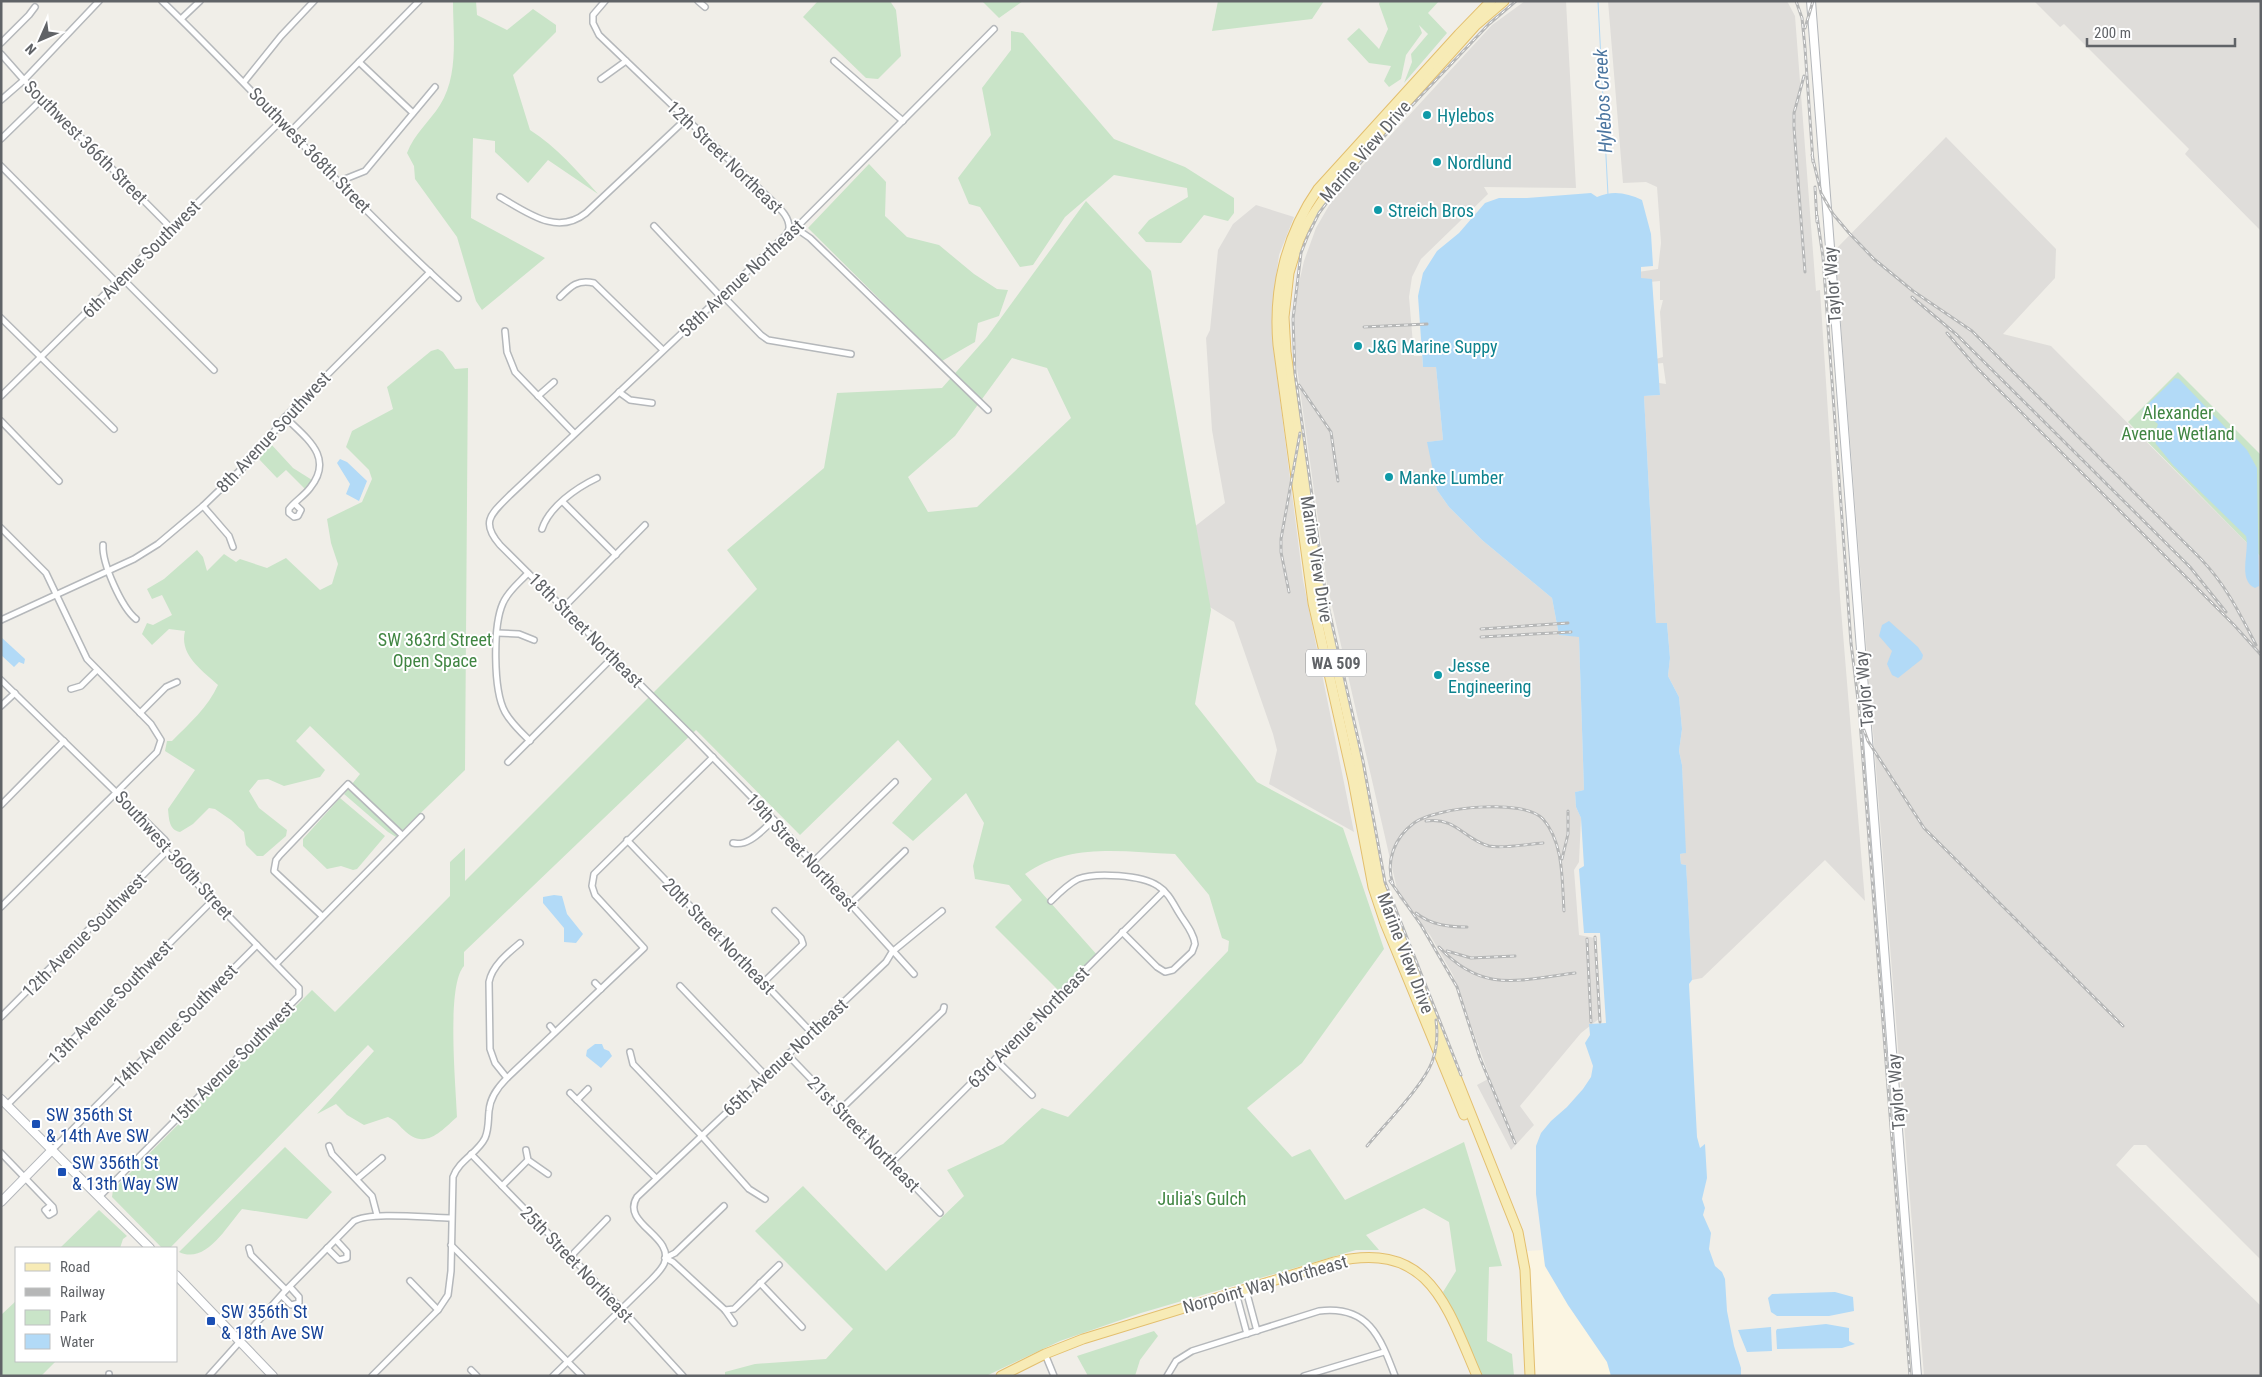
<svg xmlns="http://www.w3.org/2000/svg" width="2262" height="1377" font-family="'Roboto Condensed',sans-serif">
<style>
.commercial{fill:#fbf5e2}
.industrial{fill:#dfddda}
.green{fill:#c9e4c8;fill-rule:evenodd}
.water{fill:#b2daf7}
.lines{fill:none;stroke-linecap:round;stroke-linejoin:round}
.stream{stroke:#b2daf7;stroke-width:1}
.street-casing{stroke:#b5b8bb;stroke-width:8}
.secondary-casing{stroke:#b4b7bb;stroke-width:10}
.primary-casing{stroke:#e3bf6e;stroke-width:11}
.street{stroke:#fff;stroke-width:5}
.secondary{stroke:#fff;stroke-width:8}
.primary{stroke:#f7ebb6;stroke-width:9}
.rail-casing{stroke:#b6b7b7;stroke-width:3}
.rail{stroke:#fff;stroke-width:1;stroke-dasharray:4;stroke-linecap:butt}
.culture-dot{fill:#0f9aa8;stroke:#fff;stroke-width:2}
.transit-dot{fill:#1a4fb4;stroke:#fff;stroke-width:2}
.labels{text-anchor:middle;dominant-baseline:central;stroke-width:4;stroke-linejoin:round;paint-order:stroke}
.shield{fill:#fff;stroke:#909295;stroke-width:1}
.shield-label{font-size:16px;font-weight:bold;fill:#606367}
.culture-label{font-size:18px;fill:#0d838f;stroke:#fff;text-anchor:start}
.street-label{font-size:18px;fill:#606367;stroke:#fff}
.park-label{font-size:18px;fill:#408542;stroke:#fff}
.transit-label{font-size:18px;fill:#164399;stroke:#fff;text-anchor:start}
.water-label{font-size:19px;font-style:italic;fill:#4c76a0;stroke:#fff}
</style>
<rect width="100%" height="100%" fill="#f0eee8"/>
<polygon class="commercial" points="1543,1250 1545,1266 1568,1305 1607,1362 1611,1376 1534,1376 1527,1251"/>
<g class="industrial">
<polygon points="1525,1 1566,1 1576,188 1484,187 1488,194 1421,259 1412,277 1409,297 1414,356 1422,356 1423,367 1436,367 1443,440 1428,442 1437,490 1449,507 1482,540 1552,598 1559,635 1579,636 1584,790 1575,792 1576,807 1581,818 1579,862 1574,870 1579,935 1595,938 1600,1018 1581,1033 1520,1106 1534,1125 1511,1150 1477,1085 1490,1078 1453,975 1430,935 1399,898 1327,584 1296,361 1294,320 1296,296 1304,261 1316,228 1334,197 1492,25"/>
<polygon points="1608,1 1787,1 1795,16 1816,291 1820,290 1840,597 1865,901 1825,860 1702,978 1692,980 1686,865 1681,864 1680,854 1685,853 1682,765 1679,751 1682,729 1679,697 1668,676 1670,658 1667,623 1656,623 1644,396 1660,395 1659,383 1666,384 1663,363 1652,364 1652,360 1663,357 1660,312 1663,300 1660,300 1660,281 1638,283 1638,272 1658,269 1661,243 1657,187 1646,182 1623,183"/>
<polygon points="2034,1 2261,1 2261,231 2185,154 2189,149 2064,24 2060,27"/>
<polygon points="1946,137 2056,249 2055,278 2003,334 2051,346 2261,557 2261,1260 2146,1145 2134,1145 2116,1165 2261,1306 2261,1376 1924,1376 1835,250"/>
<polygon points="1256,205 1294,217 1279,255 1273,300 1273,345 1303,580 1354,832 1269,784 1277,750 1273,734 1234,622 1205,604 1189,531 1225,503 1212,430 1206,338 1210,330 1218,250 1233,224"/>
</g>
<g class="green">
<path d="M453,1H476L477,15L507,30L533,9L556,25V32L513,75L530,130C557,147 577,171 598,194L548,160L528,183L495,152V141L473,138L471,218L545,258L482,310L476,301L457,237L415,179L414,166L407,153C414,134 430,121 440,105C459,75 453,35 453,1Z"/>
<polygon points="818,1 890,1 896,10 901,56 878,79 866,78 803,17"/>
<polygon points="982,1 1023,1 999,18"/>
<polygon points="1218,1 1324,1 1312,19 1212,31"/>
<polygon points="1380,1 1439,1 1428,13 1447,33 1404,83 1412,62 1411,54 1428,34 1419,25 1422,33 1406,55 1401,79 1389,87 1384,81 1391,66 1369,63 1347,39 1359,28 1379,49 1388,29 1379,4"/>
<polygon points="1011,31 1023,33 1114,139 1185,167 1234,198 1234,213 1228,221 1204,215 1181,243 1146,242 1138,233 1149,220 1188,197 1187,188 1114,175 1065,217 1033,265 1020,267 980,207 969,204 958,178 991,135 982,88 1011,50"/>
<polygon points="869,164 886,182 885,216 907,237 939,245 974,274 997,289 1008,290 999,316 978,323 975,342 942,361 808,228"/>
<path d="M1086,201L1151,271L1211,610L1195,704L1257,782L1343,828L1384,949L1302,1063L1247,1108L1292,1157L1310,1149L1345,1200L1464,1142L1502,1266L1489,1267L1487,1341L1512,1354L1514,1376H1482L1443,1292L1456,1271L1449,1222L1424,1208L1366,1235L1379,1250H1356L1141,1313L1060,1341L986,1376H725V1372L755,1364L826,1359L853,1329L755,1231L803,1186L886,1271L964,1196L947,1170L1003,1144L1042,1108L1068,1117L1228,951L1229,941L1222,938L1209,895L1175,854C1123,852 1070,842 1025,874L1098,956L1061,993L995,927L1022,900L1009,885L975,879L973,866L984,823L966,793L913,841L892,823L932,779L898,740L800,835L696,730L464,952V966C446,985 456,1088 457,1117C442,1130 426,1150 406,1132C398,1125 398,1122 388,1117L364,1125L347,1115L336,1104L317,1114L374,1051L368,1045L170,1248H162L112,1197L113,1190L312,990L335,1012L450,896V862L465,848V881L757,589L727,550L824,468L837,393L942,388L987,337ZM1012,358L1047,368L1071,418L977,507L928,512L908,477L955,436Z"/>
<path d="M438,349L443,352L455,369L468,368L465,770L396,837L388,832L344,794L360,774L310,726L296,741L325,770L320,777L284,786L268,779L258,780L249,791L259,808L287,830L286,836L263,856H257L246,845L244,832L231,820L215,809L209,808L193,824L180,832C169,830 169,819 168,809L195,770L165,751L167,741H172C189,724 208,707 218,685C202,670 179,655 185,631L169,629L152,645L142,634L147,623L153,625L172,615L162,595L152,599L147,589L164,579L197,550L203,557L207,571L224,554L236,562L240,559L267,568L286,558L320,590L332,584L338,564L331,543L327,519L362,502L372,479L369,470L346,447L352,431L393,409L387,387L431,351Z"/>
<polygon points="2178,372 2261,455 2261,557 2128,422"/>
<polygon points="270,443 293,468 312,480 305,489 286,470 277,478 258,458"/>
<polygon points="340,798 385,836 357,869 353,870 341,866 327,869 303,846 303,839"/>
<path d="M285,1147L332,1192L307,1219L242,1209C227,1226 206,1265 179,1252Z"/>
<polygon points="99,1210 127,1236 123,1239 120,1248 60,1248"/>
<polygon points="16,1301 16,1361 56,1361 41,1376 1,1376 1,1315"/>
<polygon points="1154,1331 1158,1336 1140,1360 1135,1376 1088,1376 1077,1356"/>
</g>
<g class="water">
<path d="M1591,193L1597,197C1613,190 1627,193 1642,200L1651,234L1653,266L1641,267V278L1652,279L1660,395L1644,396L1656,623H1667L1670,658L1668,676L1679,697L1682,729L1679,751L1682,765L1686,853L1680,854L1681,864L1686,865L1687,881L1692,980L1689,984L1697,1137L1700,1148L1705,1144L1707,1178L1702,1199L1705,1208L1703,1215L1711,1233L1709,1249L1715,1266L1722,1272L1725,1279L1727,1311L1734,1346L1741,1368V1376H1611L1607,1362L1568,1305L1545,1266L1536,1194V1146L1541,1133L1551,1121L1567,1107L1583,1089L1591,1077L1593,1066L1585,1043L1590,1035L1589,1024L1606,1023L1600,933H1584L1579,869L1584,866L1581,818L1576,807L1575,792L1584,790L1579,637L1559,635L1552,598L1482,540L1449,507L1437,490L1427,442L1443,440L1436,367H1423L1418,296L1423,273L1437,251L1459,233L1485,203L1499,198H1527Z"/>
<path d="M2175,378L2179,379L2247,450L2257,468L2259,586L2255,588C2237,580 2250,551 2246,536L2173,465L2156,444L2154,437L2158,424L2143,412V409Z"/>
<polygon points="340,459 347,462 367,481 359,501 346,494 350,484 337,463"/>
<polygon points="1889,621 1918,647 1923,655 1922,659 1898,678 1892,675 1887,664 1892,651 1879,636 1882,625"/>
<polygon points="1,637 25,659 24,664 19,662 14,667 1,655"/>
<polygon points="554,895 562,896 567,914 583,934 576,943 564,942 564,928 543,903 543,897"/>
<polygon points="595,1044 602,1044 604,1049 609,1051 612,1056 601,1068 586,1056 587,1050"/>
<polygon points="1835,1292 1853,1297 1854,1311 1829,1316 1777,1316 1771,1312 1768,1298 1772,1294"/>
<polygon points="1826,1324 1849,1328 1849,1341 1855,1344 1842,1348 1777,1349 1776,1331 1777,1329"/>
<polygon points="1771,1327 1772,1351 1747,1352 1738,1330"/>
</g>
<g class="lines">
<polyline class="stream" points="1598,1 1608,195"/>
<g class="street-casing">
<g id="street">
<path d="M162,1C263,98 354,205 458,298"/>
<path d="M605,1L593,15V23L599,35L770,199C778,207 790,216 789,229"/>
<polyline points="698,1 705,7"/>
<polyline points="181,19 200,1"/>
<polyline points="1,43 29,15 35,7"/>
<polyline points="1,54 24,80 171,228"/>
<polyline points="834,61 903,121"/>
<polyline points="359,62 413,113"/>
<polyline points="601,79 626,61"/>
<polyline points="244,82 281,36 314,1"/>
<polyline points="1,100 24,80 99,1"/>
<polyline points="291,131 419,1"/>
<polyline points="1,139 42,99"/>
<polyline points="1,166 117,283"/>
<polyline points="340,181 365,171 435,87"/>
<path d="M500,197C528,213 557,236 586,213L686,119"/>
<polyline points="654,226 720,296"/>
<polyline points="792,228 797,229 810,238 988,410"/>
<polyline points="122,278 214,370"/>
<polyline points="722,295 761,335 768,340 851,354"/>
<path d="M560,297C571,286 578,279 594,283L663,350"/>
<polyline points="1,318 114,429"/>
<polyline points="505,331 507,352 515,372 574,433"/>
<polyline points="619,392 630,400 652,403"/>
<polyline points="1,396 281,121"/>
<polyline points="538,396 554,382"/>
<path d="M285,417C306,438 335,457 310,488C304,496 294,502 289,509V513L294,517L298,516L301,510L295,504"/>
<polyline points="1,421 59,481"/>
<polyline points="563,502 616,555"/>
<polyline points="203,506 229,536 233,547"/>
<polyline points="1,528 46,573 87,659 151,724 161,740 157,752 1,907"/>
<path d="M542,529C549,507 576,488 597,478"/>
<path d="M103,545C102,564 122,608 136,619"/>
<path d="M528,573C520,582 508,591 503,603C493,625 493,690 505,712C511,723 521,732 530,741"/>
<polyline points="563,608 645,525"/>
<polyline points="1,620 134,559 158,544 203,506 258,453 285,417 430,272"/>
<polyline points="497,633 519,634 534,640"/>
<polyline points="1,680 164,839 167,843 166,852 299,988 299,996 99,1197"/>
<polyline points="71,689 81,686 97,670"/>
<polyline points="1,706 15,693"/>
<polyline points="140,713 166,687 177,682"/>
<polyline points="508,762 613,657"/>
<polyline points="1,805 64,741"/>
<polyline points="627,840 811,1032"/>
<path d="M733,843C749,847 763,829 774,820"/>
<polyline points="813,862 895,782"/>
<path d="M1051,901C1059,893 1068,884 1078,879C1096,872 1142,875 1158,886C1168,892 1173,903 1179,913C1185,923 1194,933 1195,944L1192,952L1173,970L1165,972L1157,967L1122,932"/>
<polyline points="851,903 905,851"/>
<polyline points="322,916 274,871 276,860 280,855 348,784 402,835"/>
<polyline points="276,964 421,817"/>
<path d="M914,974L774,820L691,735L500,545C480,522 491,514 510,495L786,235L789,229L799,225L994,29"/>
<polyline points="764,982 803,944 801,938 775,911"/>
<polyline points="595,983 601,989"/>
<polyline points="680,986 765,1075"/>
<polyline points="1,1017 166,852"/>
<polyline points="550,1026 555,1032"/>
<polyline points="630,1052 633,1064 701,1135 749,1189 765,1199"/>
<polyline points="787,1054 940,1213"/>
<polyline points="995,1059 1032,1095"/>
<path d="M507,1078L495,1063L490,1049L489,982C492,966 508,953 520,943"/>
<polyline points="570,1093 656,1178"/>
<polyline points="577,1100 588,1089"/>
<polyline points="7,1105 213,900"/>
<polyline points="841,1109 943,1011 944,1007"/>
<polyline points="329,1146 332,1154 372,1196 377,1215"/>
<polyline points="52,1150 257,945"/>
<polyline points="526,1150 528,1160 548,1174"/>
<polyline points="1,1153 53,1207 54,1212 49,1215 45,1210 50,1206"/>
<polyline points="471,1154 616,1303 683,1376"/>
<polyline points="891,1163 1164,891"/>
<polyline points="357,1179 382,1158"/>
<polyline points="502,1186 528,1160"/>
<polyline points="451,1245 582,1376"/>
<polyline points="249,1248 251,1255 286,1290"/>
<polyline points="327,1248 339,1260 347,1258 347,1252 336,1240"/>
<polyline points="665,1258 673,1262 725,1310 734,1323"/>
<polyline points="665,1258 675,1253 724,1206"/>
<polyline points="572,1259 574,1253 607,1219"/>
<polyline points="410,1281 438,1310"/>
<polyline points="760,1283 802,1327"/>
<polyline points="1246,1290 1257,1331"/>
<polyline points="1236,1293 1247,1334"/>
<polyline points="282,1296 291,1305 299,1303 299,1297 290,1287"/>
<polyline points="725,1310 734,1309 779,1265"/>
<polyline points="1045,1354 1054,1376"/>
<polyline points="471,1370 477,1376"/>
<polyline points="109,1374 109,1376"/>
<path d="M209,1376L286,1290L354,1221C370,1211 430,1218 451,1218"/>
<path d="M372,1376L438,1310L448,1295L451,1271L453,1177C459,1160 478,1153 485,1138C489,1129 488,1120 489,1111C490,1097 498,1087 507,1078L644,948L595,895L592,886L594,874L713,757"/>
<path d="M553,1376L651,1280C656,1275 661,1270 664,1264C676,1236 620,1224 637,1197L886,962L892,952L942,911"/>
<path d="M1167,1376L1176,1361L1192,1351L1319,1311C1368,1305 1380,1336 1395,1376"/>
<polyline points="1304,1376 1384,1352"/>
</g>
</g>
<g class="secondary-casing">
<g id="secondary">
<polyline points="1811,1 1917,1376"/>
<polyline points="1,1099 150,1248"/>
<polyline points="1,1202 52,1150"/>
<polyline points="176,1275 273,1376"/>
</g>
</g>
<g class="primary-casing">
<g id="primary">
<polyline points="1504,1 1476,25 1334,183 1306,225 1299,240 1289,273 1284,317 1286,352 1321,597 1354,744 1380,886 1518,1232 1525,1270 1530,1376"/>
<path d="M1464,1115L1385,923L1373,887L1353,780L1313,603L1278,345C1273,289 1286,235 1318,189L1459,34L1491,1"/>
<path d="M1001,1376L1045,1354L1083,1339L1334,1262C1429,1240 1446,1304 1477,1376"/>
</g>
</g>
<use href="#street" class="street"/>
<use href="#secondary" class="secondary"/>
<use href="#primary" class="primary"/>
<g class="rail-casing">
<g id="rail">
<polyline points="1796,1 1802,18 1805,48 1813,162"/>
<polyline points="1805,28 1813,1"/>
<polyline points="1804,76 1794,113 1794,128 1805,272"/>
<path d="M1812,155L1821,193L1833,214L1849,233L1874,259L1913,291L1972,331L2200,558C2226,585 2239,612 2256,645"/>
<polyline points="1815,187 1817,222"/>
<polyline points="1817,216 1823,257 1851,643 1859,708 1910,1376"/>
<polyline points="1912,297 1957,335 2190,567 2226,612"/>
<polyline points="1364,327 1427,324"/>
<polyline points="1947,333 1976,367 2234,625 2261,655"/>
<polyline points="1299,385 1331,432 1338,481"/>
<polyline points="1289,592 1281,552 1281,539 1300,433"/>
<polyline points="1481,629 1568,623"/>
<polyline points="1481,637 1571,632"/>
<polyline points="1864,730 1868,741 1924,828 2123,1026"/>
<path d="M1426,821C1457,817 1463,839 1489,846C1502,849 1528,844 1543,843"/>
<polyline points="1562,859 1568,834 1568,811"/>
<polyline points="1390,881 1421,925 1457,987 1480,1058 1515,1143"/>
<path d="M1393,884C1385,861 1395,837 1414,823C1436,807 1524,798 1543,819C1564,843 1562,881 1564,911"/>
<path d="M1416,913C1431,925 1448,927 1467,927"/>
<polyline points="1595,937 1600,1022"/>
<polyline points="1587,939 1591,1022"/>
<path d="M1439,947C1483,994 1518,980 1575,973"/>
<polyline points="1447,951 1471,958 1515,956"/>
<polyline points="1461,1075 1385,882 1363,761 1326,597 1295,373 1293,319 1301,253 1308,235 1319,213 1337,189 1417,100 1489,24 1516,1"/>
<path d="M1367,1146C1384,1125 1423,1086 1432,1062C1437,1049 1438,1034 1436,1020"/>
</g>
</g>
<use href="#rail" class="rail"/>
</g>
<g class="culture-dot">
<circle cx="1427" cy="115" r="5"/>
<circle cx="1437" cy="162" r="5"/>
<circle cx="1378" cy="210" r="5"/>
<circle cx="1358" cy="346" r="5"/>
<circle cx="1389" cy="477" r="5"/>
<circle cx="1438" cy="675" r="5"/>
</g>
<g class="transit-dot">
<rect x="31" y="1119" width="10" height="10" rx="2.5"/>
<rect x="57" y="1167" width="10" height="10" rx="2.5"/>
<rect x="206" y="1316" width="10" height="10" rx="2.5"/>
</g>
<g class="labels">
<rect class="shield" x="1306" y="649.5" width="60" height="27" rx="4"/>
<g class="shield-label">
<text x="1336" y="663">WA 509</text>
</g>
<g class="culture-label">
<text x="1437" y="115">Hylebos</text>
<text x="1447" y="162">Nordlund</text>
<text x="1388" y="210">Streich Bros</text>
<text x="1368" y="346">J&amp;G Marine Suppy</text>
<text x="1399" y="477">Manke Lumber</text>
<text x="1448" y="665">Jesse<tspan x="1448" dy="21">Engineering</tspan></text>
</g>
<g class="street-label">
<text transform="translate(86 142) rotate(45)">Southwest 366th Street</text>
<text transform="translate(310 150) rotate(46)">Southwest 368th Street</text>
<text transform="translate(1365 151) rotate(-49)">Marine View Drive</text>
<text transform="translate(725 157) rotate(44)">12th Street Northeast</text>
<text transform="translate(141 259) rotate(-45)">6th Avenue Southwest</text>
<text transform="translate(741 278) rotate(-43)">58th Avenue Northeast</text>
<text transform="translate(1832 285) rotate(-94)">Taylor Way</text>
<text transform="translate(273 432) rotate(-47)">8th Avenue Southwest</text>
<text transform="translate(1317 559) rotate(81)">Marine View Drive</text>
<text transform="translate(586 630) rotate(45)">18th Street Northeast</text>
<text transform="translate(1864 689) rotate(-95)">Taylor Way</text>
<text transform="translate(802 852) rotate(47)">19th Street Northeast</text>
<text transform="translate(174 855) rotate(48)">Southwest 360th Street</text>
<text transform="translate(84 935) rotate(-45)">12th Avenue Southwest</text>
<text transform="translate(719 936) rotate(46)">20th Street Northeast</text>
<text transform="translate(1406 953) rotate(69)">Marine View Drive</text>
<text transform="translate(110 1002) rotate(-45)">13th Avenue Southwest</text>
<text transform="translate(175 1026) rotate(-45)">14th Avenue Southwest</text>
<text transform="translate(1028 1027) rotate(-45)">63rd Avenue Northeast</text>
<text transform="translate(785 1057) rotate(-43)">65th Avenue Northeast</text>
<text transform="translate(232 1063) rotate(-45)">15th Avenue Southwest</text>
<text transform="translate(1896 1092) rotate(-94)">Taylor Way</text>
<text transform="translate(864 1134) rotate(46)">21st Street Northeast</text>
<text transform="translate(577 1264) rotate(46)">25th Street Northeast</text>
<text transform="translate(1265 1284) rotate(-16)">Norpoint Way Northeast</text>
</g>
<g class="park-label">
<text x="2178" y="412">Alexander<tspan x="2178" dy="21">Avenue Wetland</tspan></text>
<text x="435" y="639">SW 363rd Street<tspan x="435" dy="21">Open Space</tspan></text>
<text x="1202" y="1198">Julia's Gulch</text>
</g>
<g class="transit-label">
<text x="46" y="1114">SW 356th St<tspan x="46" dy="21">&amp; 14th Ave SW</tspan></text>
<text x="72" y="1162">SW 356th St<tspan x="72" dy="21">&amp; 13th Way SW</tspan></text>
<text x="221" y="1311">SW 356th St<tspan x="221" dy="21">&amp; 18th Ave SW</tspan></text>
</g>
<g class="water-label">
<text transform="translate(1603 101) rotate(-93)">Hylebos Creek</text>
</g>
</g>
<rect width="2262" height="1377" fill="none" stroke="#606367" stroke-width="5"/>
<rect x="15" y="1247" width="162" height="115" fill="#ffffff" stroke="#bfc1c2"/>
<rect x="25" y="1263" width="25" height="8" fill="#f7ebb6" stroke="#bfc1c2"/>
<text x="60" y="1272" font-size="15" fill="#606367">Road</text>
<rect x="25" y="1288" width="25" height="8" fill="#b6b7b7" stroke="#bfc1c2"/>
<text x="60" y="1297" font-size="15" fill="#606367">Railway</text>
<rect x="25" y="1310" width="25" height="15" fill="#c9e4c8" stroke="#bfc1c2"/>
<text x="60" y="1322" font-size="15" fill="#606367">Park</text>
<rect x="25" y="1334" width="25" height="15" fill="#b2daf7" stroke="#bfc1c2"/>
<text x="60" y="1347" font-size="15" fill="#606367">Water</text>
<g transform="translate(40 40) rotate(225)" stroke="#ffffff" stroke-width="4" paint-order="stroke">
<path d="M0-4L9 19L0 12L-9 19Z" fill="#606367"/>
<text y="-8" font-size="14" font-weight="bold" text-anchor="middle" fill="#606367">N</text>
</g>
<path d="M2087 38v8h148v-8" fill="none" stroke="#606367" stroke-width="2.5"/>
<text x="2094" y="38" font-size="15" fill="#606367" stroke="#ffffff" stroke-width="4" paint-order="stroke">200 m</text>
</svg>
